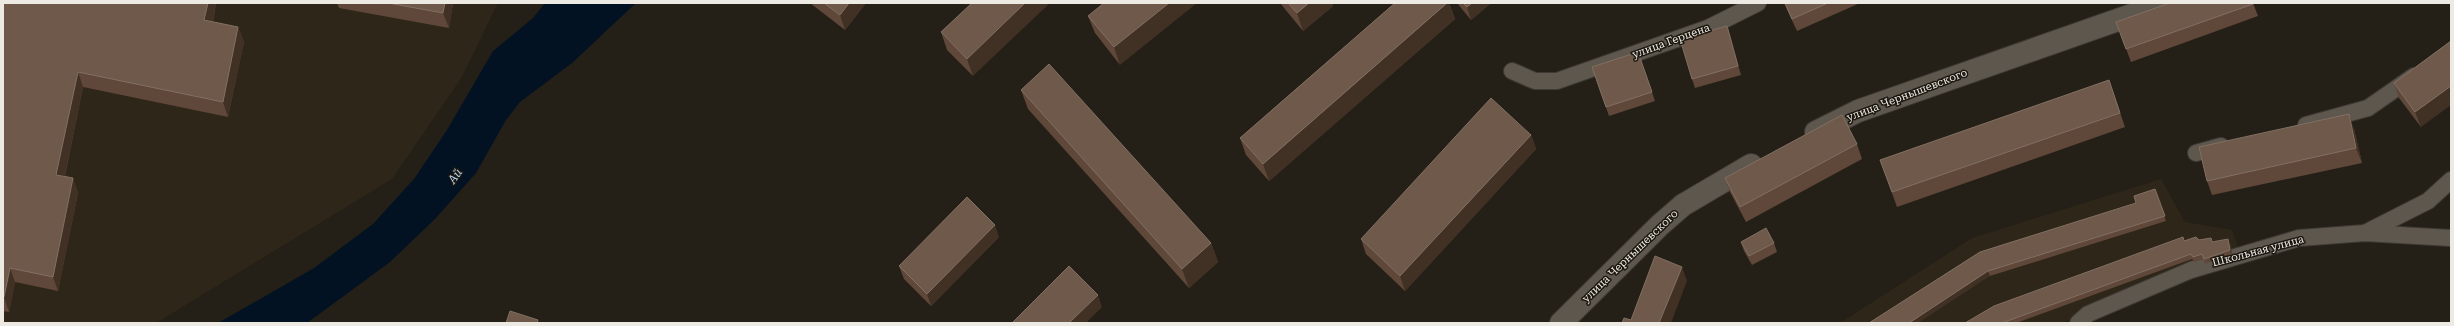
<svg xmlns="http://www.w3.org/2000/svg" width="2454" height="326" font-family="'Roboto Serif',serif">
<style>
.built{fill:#2e2618}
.water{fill:#021223}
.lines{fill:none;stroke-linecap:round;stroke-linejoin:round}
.minor-casing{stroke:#3f3a35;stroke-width:18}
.secondary-casing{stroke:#3f3a35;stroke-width:24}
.minor{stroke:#5d574e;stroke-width:16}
.secondary{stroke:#5d574e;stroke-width:22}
.wall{fill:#5f4739}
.shaded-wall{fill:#413024}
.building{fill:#6e594b;stroke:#827063}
.labels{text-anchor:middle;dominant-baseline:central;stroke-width:3;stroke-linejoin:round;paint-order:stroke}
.street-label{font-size:11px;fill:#edeae4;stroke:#1b160e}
.water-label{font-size:12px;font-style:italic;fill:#b6d7f9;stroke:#1b160e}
</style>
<rect width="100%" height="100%" fill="#242017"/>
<g class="built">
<polygon points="3,3 498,3 462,77 392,179 156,323 3,323"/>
<polygon points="2161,179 2185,222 2232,230 2243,261 2061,323 1840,323 1972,238"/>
</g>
<polygon class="water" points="545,3 636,3 572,63 520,102 506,120 476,173 435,219 390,262 307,323 218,323 314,268 373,224 414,179 447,130 493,51 533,18"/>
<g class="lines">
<g class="minor-casing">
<g id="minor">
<polyline points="1512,71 1535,81 1557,81 1708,28 1758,3"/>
<polyline points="2306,125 2368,108 2414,76"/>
<polyline points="2196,153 2221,146"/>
<polyline points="2367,232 2428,201 2451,180"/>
<polyline points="2078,323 2088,314 2191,270 2299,238 2365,233 2451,238"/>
</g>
</g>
<g class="secondary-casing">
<g id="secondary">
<polyline points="1816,132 1858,111 2166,3"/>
<polyline points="1561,323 1660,225 1683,205 1751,165"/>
</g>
</g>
<use href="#minor" class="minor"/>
<use href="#secondary" class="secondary"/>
</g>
<g class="wall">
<polygon points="3,3 216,3 213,22 238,27 244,42 228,117 83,87 65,176 73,178 78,193 58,291 15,282 9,312 3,311"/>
<polygon points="337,3 453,3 449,28 339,8"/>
<polygon points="810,3 866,3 845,30"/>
<polygon points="972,3 973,76 947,50 941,32"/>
<polygon points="1104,3 1120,65 1095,33 1088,16"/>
<polygon points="1280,3 1332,3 1333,6 1303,31"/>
<polygon points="1395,3 1449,3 1455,19 1269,181 1246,155 1240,138"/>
<polygon points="1457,3 1491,3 1471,20"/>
<polygon points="1784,3 1860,3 1797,31"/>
<polygon points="2253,3 2258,16 2131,62 2116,22"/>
<polygon points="1727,26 1730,35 1741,75 1695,88 1692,79"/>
<polygon points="2451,41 2421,127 2399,98 2394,83"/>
<polygon points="1638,52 1655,101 1609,116 1592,67"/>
<polygon points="2109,80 2125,127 1897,207 1880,160"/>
<polygon points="1021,90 1211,243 1218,262 1189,288 1028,109"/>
<polygon points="2354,129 2362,163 2212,195 2207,181"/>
<polygon points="1531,135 1536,149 1405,291 1366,254 1361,239"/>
<polygon points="1857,144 1862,159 1746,222 1730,192 1725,178"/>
<polygon points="2155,189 2166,221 1990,276 1869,323 2136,203"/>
<polygon points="999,237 931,306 904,279 899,266"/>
<polygon points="2199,240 2212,242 2230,244 2232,255 2205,264 2204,259 2195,262 2192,259 2016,323 1965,323 2184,241"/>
<polygon points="1741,242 1774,243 1777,252 1752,265 1744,251"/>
</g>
<g class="shaded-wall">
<polygon points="208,3 216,3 210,35 204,20"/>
<polygon points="445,3 453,3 449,28 443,13"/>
<polygon points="849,3 866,3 845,30 840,15"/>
<polygon points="1025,3 1050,3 973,76 967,59"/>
<polygon points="1169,3 1197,3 1120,65 1114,47"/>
<polygon points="1309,3 1332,3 1333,6 1303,31 1297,13"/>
<polygon points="1447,3 1449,3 1455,19 1269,181 1263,164"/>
<polygon points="1472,3 1491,3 1471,20 1467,7"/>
<polygon points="1727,26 1730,35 1741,75 1738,66"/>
<polygon points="238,27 244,42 228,117 223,102"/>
<polygon points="78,72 83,87 62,189 56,175"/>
<polygon points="2451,86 2451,105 2421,127 2415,112"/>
<polygon points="2349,114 2354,129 2362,163 2356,148"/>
<polygon points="1531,135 1536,149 1405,291 1400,276"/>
<polygon points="73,178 78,193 58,291 53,277"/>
<polygon points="995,225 999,237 931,306 927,294"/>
<polygon points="2228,239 2230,244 2232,255 2230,250"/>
<polygon points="1211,243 1218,262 1189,288 1182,269"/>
<polygon points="1682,267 1687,281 1671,323 1659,323"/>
<polygon points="10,268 15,282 9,312 4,297"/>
<polygon points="1988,271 1990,276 1918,323 1909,323"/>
<polygon points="1098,295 1102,307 1086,323 1069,323"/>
</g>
<g class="building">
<polygon points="3,3 208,3 204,20 238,27 223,102 78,72 56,175 73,178 53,277 10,268 4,297 3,297"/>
<polygon points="388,3 445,3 443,13"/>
<polygon points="824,3 849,3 840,15"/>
<polygon points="972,3 1025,3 967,59 941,32"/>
<polygon points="1104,3 1169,3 1114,47 1088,16"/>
<polygon points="1288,3 1309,3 1297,13"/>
<polygon points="1395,3 1447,3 1263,164 1240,138"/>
<polygon points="1463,3 1472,3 1467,7"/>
<polygon points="1785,3 1828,3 1792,19"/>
<polygon points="2170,3 2253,3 2253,4 2126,49 2116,22"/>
<polygon points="1727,26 1738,66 1692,79 1680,39"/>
<polygon points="2451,41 2451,86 2415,112 2394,83"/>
<polygon points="1638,52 1652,92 1606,107 1592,67"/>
<polygon points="1049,64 1211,243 1182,269 1021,90"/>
<polygon points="2109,80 2120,113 1892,192 1880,160"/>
<polygon points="1491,98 1531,135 1400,276 1361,239"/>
<polygon points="2349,114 2356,148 2207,181 2199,147"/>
<polygon points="1842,115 1857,144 1740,207 1725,178"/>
<polygon points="2155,189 2165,216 1988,271 1909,323 1869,323 1980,252 2136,203 2134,196"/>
<polygon points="967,197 995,225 927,294 899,266"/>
<polygon points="1766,228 1774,243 1749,256 1741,242"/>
<polygon points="2183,237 2184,241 2196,237 2199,240 2211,238 2212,242 2228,239 2230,250 2204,259 2202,254 2193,257 2191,254 2002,323 1965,323 1994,306"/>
<polygon points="1655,256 1682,267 1659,323 1622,323 1624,318 1631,320"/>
<polygon points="1069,266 1098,295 1069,323 1012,323"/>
<polygon points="510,311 538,320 537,323 506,323"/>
</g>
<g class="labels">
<g class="street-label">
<text transform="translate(1671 41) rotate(-20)">улица Герцена</text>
<text transform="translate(1907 95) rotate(-21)">улица Чернышевского</text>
<text transform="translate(2258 251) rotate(-15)">Школьная улица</text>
<text transform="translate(1630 256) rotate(-44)">улица Чернышевского</text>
</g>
<g class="water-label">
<text transform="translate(455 176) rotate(-55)">Ай</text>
</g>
</g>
<rect width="2454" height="326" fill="none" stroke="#edeae4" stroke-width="8"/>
</svg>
